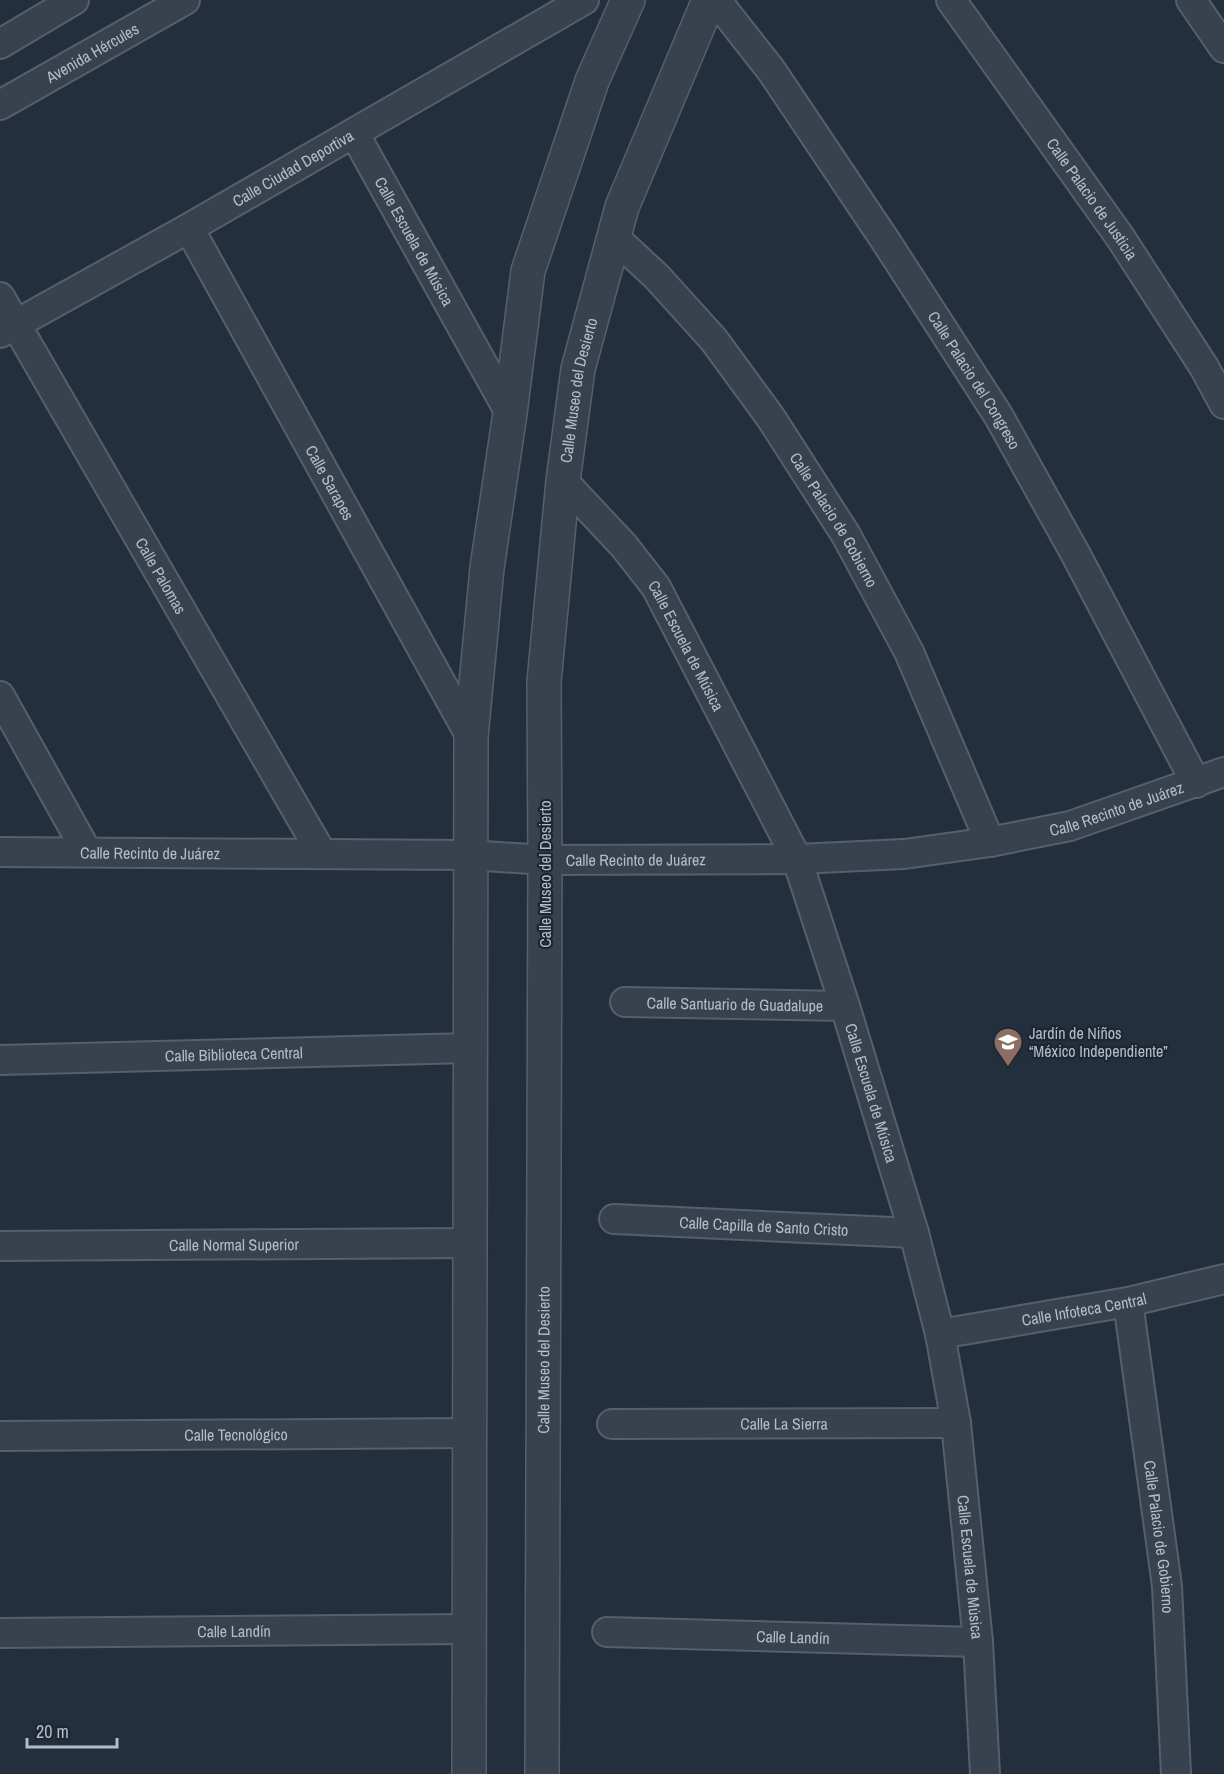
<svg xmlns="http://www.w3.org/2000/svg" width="1224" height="1774" font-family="'Archivo Narrow',sans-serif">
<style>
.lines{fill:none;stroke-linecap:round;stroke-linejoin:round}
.minor-casing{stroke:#565f6c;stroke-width:32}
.tertiary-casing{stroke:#565f6c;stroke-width:36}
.minor{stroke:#38414e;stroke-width:28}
.tertiary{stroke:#38414e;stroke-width:33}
.labels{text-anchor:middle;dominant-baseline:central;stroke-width:4.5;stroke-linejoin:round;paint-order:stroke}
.street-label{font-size:16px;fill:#b4bcc9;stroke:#1d2633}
.poi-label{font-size:16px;fill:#b4bcc9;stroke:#1d2633;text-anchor:start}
</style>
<rect width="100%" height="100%" fill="#242f3e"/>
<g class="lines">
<g class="minor-casing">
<g id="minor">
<path id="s1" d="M716,0L771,70L887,243L998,415L1075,553L1196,783"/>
<path id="s2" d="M951,0L1120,237L1204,367L1224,404"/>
<polyline points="1191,0 1224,48"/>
<polyline points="0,44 74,0"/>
<path id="s3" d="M0,105L185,0"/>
<path id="s4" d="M354,133L510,413"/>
<path id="s5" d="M189,228L471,737"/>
<path id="s6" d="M614,237L657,277L714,340L771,418L846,535L909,652L990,842"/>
<path id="s7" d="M0,297L322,854"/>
<path id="s8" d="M0,333L189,228L584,0"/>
<path id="s9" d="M563,481L624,546L656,587L797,859L845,1006L914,1233L940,1334L956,1423L978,1642L985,1774"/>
<polyline points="0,696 87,852"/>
<path id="s10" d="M0,852L469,855L545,860L797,859L904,854L990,842L1070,826L1224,772"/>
<path id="s11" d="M625,1002L845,1006"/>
<path id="s12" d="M0,1060L469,1048"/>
<path id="s13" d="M614,1219L914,1233"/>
<path id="s14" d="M0,1246L469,1243"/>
<path id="s15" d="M1128,1302L1167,1586L1176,1774"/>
<path id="s16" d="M940,1334L1128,1302L1224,1279"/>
<path id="s17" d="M612,1424L956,1423"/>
<path id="s18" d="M0,1436L470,1433"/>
<path id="s19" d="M607,1632L978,1642"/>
<path id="s20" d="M0,1633L469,1629"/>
</g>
</g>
<g class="tertiary-casing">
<g id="tertiary">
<polyline points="469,1774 471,737 487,568 510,413 528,271 592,81 628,0"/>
<path id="s21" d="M542,1774L545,860L544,682L563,481L578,369L622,207L709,0"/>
</g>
</g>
<use href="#minor" class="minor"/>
<use href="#tertiary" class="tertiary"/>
</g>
<defs>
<g id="school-pin" transform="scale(1.5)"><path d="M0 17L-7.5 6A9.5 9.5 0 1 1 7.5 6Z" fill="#8d6e63" stroke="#1d2633"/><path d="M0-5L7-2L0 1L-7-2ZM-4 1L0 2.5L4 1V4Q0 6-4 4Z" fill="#fff"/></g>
</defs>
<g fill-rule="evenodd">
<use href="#school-pin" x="1008" y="1042"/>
</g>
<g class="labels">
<g class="street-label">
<text stroke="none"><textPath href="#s3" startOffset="106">Avenida Hércules</textPath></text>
<text stroke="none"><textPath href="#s8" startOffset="336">Calle Ciudad Deportiva</textPath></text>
<text stroke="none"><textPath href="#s2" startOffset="244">Calle Palacio de Justicia</textPath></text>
<text stroke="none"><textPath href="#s4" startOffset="124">Calle Escuela de Música</textPath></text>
<text stroke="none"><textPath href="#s1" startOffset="460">Calle Palacio del Congreso</textPath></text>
<text stroke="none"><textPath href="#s21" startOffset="1386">Calle Museo del Desierto</textPath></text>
<text stroke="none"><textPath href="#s5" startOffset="291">Calle Sarapes</textPath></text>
<text stroke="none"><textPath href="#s6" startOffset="360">Calle Palacio de Gobierno</textPath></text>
<text stroke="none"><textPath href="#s7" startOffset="322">Calle Palomas</textPath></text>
<text stroke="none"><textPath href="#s9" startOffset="207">Calle Escuela de Música</textPath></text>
<text stroke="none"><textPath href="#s10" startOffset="1122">Calle Recinto de Juárez</textPath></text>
<text stroke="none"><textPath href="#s10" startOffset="150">Calle Recinto de Juárez</textPath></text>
<text stroke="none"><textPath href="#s10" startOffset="636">Calle Recinto de Juárez</textPath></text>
<text transform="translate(545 874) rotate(-90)">Calle Museo del Desierto</text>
<text stroke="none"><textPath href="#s11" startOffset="110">Calle Santuario de Guadalupe</textPath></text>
<text stroke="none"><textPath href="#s12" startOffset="234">Calle Biblioteca Central</textPath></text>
<text stroke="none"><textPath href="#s9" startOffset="693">Calle Escuela de Música</textPath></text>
<text stroke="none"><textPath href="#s13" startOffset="150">Calle Capilla de Santo Cristo</textPath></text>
<text stroke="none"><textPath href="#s14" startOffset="234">Calle Normal Superior</textPath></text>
<text stroke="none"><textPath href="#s16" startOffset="146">Calle Infoteca Central</textPath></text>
<text stroke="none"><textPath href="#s21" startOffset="414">Calle Museo del Desierto</textPath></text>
<text stroke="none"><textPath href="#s17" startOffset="172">Calle La Sierra</textPath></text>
<text stroke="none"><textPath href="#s18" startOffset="236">Calle Tecnológico</textPath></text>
<text stroke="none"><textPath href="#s15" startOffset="237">Calle Palacio de Gobierno</textPath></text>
<text stroke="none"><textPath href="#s9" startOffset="1179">Calle Escuela de Música</textPath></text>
<text stroke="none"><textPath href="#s20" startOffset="234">Calle Landín</textPath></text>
<text stroke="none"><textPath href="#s19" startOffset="186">Calle Landín</textPath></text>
</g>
<g class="poi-label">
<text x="1029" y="1033">Jardín de Niños<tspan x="1029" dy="18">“México Independiente”</tspan></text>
</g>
</g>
<path d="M27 1738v9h90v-9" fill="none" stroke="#b4bcc9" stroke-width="3"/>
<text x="36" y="1738" font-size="18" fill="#b4bcc9" stroke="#1d2633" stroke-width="4.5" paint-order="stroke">20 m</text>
</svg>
